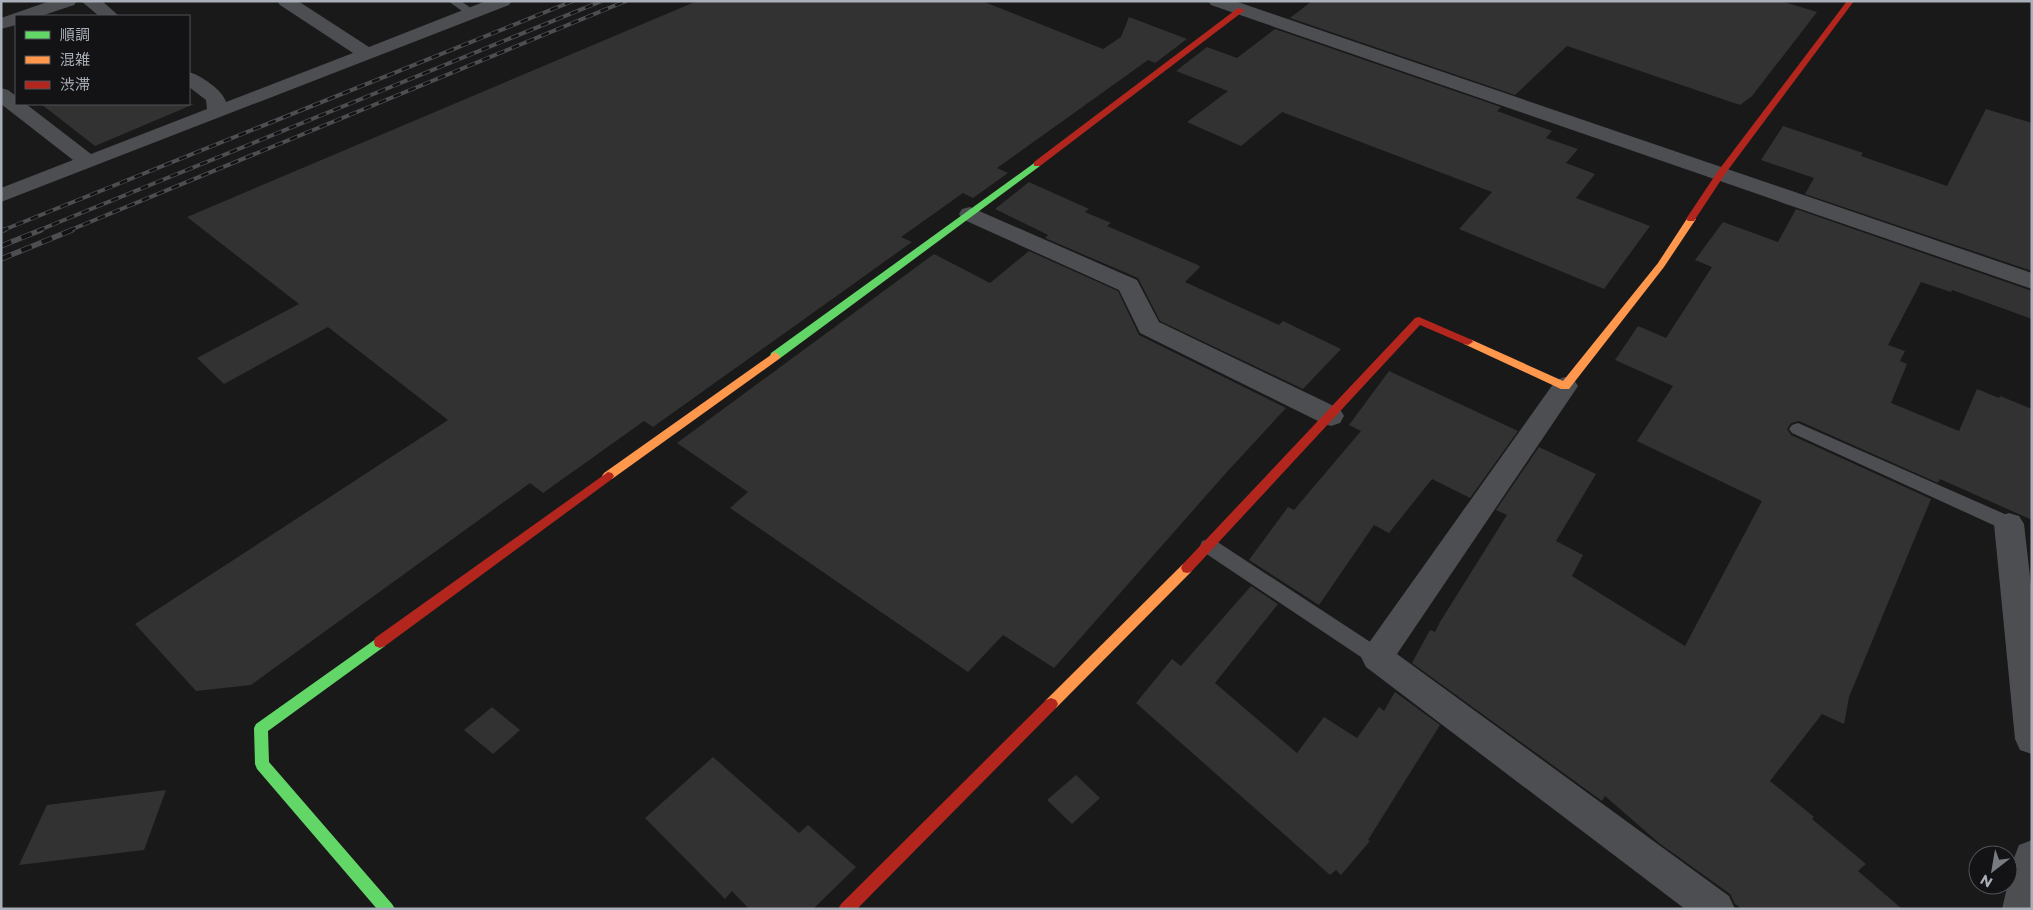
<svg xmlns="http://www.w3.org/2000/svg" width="2033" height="910" font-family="Montserrat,'Noto Sans JP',sans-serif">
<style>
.building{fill:#323233}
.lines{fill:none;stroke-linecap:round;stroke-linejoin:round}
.lane{fill:#4d4e52;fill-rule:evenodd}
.street{fill:#4d4e52;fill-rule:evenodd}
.fast{fill:#63d668;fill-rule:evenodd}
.slow{fill:#ff974d;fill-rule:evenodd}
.jam{fill:#b3261e;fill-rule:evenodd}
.rail-far1-casing{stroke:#4d4e51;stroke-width:4}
.rail-casing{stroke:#4d4e51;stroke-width:5.5}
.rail-far1{stroke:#131315;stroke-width:2.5;stroke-dasharray:8;stroke-linecap:butt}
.rail{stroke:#131315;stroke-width:4;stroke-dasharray:11;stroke-linecap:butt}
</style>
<rect width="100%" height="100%" fill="#191919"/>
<g class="building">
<polygon points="697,1 982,1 1103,49 1121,37 1129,17 1187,39 1155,63 1148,60 997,168 1008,173 973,198 963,193 901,237 912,242 653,427 644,421 543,493 530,483 251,685 196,691 135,624 448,420 328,327 224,384 197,358 299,304 187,217"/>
<polygon points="1312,1 1781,1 1817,12 1752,96 1740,105 1567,46 1515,95 1290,18"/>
<polygon points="1275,29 1501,107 1497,111 1552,131 1546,138 1578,149 1566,163 1595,174 1576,198 1650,226 1604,289 1459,229 1492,192 1282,112 1241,146 1187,122 1228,91 1176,71 1207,47 1237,58"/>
<polygon points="41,104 194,104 95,146"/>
<polygon points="1986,109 2032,123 2032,271 1805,194 1814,178 1761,160 1783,126 1863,153 1861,156 1947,186"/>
<polygon points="1029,182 1089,209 1085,212 1111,223 1107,226 1198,265 1200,267 1185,282 1279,325 1283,321 1341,349 1303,389 1160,321 1138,278 1045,238 1048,235 995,209"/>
<polygon points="1796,209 2032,291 2032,319 1952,290 1951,292 1921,282 1888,345 1905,351 1900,361 1907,364 1891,403 1959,431 1977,389 1999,398 2000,396 2032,409 2032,520 1940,479 1938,483 1799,421 1791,423 1787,429 1791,435 1931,499 1849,697 1844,724 1822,714 1770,781 1814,817 1812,819 1866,864 1858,871 1902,909 1742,909 1735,904 1730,894 1659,843 1605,796 1602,801 1412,663 1430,630 1435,632 1440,622 1507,515 1496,510 1539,447 1596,474 1556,541 1583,555 1572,576 1685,646 1762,501 1637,441 1673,386 1615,360 1638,326 1666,338 1712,267 1695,260 1723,222 1778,242"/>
<polygon points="1029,251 1118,291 1139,335 1286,408 1226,473 1054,668 1003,635 968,672 730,508 748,492 677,443 934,254 990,283"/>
<polygon points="1389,371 1518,431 1470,498 1432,479 1389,533 1374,525 1319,605 1249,560 1288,507 1294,510 1361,431 1349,425"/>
<polygon points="1251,586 1278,604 1215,683 1297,753 1324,717 1357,738 1379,707 1384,711 1395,692 1440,725 1368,840 1370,841 1341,875 1336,870 1330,875 1136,703 1172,659 1181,666"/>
<polygon points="492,707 520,730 493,754 464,730"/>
<polygon points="713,757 799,833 808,825 856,867 813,909 749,909 732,891 725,899 645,818"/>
<polygon points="1076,775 1100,798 1072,824 1047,800"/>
<polygon points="166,790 144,850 19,865 47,805"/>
</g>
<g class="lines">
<g class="lane">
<polygon points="448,1 461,1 479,14 477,16 469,16"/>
<polygon points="1798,423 2016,519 2018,524 2016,529 2009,531 2002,529 1792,433 1789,429 1792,425"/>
<polygon points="1209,539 1216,541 1384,651 1387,657 1384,663 1377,666 1370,663 1202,551 1200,546 1202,541"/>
</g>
<g class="street">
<polygon points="50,1 77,1 74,5 41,16 16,16 16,25 1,29 1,18"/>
<polygon points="81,1 102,1 119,16 99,16"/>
<path d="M277,1H298L369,47L486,1H512L509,5L1,202V188L73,160L1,104V88L8,90L16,96V104H26L91,154L207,109L206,100L189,87V72C200,75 223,90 226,102L353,53L280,5Z"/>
<polygon points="1208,1 1235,1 2032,273 2032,289 1211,5"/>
<polygon points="970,207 1137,280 1159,322 1340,409 1344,416 1340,423 1331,426 1322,423 1140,333 1119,290 962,219 959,214 962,209"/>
<polygon points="1565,377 1574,380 1578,386 1574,392 1397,654 1729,896 1735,909 1685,909 1366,667 1361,657 1366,647 1556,380"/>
<polygon points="2009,513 2019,516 2024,524 2032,594 2032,754 2020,750 2015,739 1994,524 1999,516"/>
<polygon points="2032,840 2032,909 2002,909 2014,858 2019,845"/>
</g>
<g class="fast">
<polygon points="1037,161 1040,162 1040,166 779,359 771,359 770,356 771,353"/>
<polygon points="380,636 385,638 386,642 385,646 268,731 269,762 392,904 395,909 377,909 257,769 255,764 254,728 256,724"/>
</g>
<g class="slow">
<polygon points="1691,216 1696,219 1664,267 1569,389 1561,389 1464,344 1463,342 1468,339 1472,340 1563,381 1658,263 1688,217"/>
<polygon points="775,352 780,356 779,359 612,479 604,479 602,476 604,473"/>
<polygon points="1187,563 1191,564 1193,568 1191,572 1056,708 1051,710 1046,708 1044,704 1046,700 1183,564"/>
</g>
<g class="jam">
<polygon points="1847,1 1854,1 1725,174 1694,221 1688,221 1686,219 1718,171"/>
<polygon points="1238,8 1245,10 1040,166 1034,166 1034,162"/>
<polygon points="1419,317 1472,340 1473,342 1468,345 1464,344 1420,325 1191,572 1187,573 1183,572 1181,568 1183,564 1415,318"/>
<polygon points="608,472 612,473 614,476 612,479 385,646 380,648 375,646 374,642 375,638"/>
<polygon points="1051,698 1056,700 1058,704 1056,708 857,909 838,909 841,904 1046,700"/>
</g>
<g class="rail-far1-casing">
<g id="rail-far1">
<polyline points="1,231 573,1"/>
<polyline points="37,231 602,1"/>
<polyline points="68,231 626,1"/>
</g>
</g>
<g class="rail-casing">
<g id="rail">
<polyline points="1,231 4,230"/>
<polyline points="1,246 41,230"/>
<polyline points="1,259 72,230"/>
</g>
</g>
<use href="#rail-far1" class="rail-far1"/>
<use href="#rail" class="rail"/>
</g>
<rect width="2033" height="910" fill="none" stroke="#aab0ba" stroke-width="5"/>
<rect x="15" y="15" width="175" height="90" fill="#131315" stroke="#4f5257"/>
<rect x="25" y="31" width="25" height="8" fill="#63d668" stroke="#4f5257"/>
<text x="60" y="40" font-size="15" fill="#aab0ba">順調</text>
<rect x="25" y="56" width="25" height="8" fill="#ff974d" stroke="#4f5257"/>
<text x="60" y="65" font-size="15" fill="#aab0ba">混雑</text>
<rect x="25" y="81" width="25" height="8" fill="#b3261e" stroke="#4f5257"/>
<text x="60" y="90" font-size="15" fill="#aab0ba">渋滞</text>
<g transform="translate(1993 870) rotate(211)"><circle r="24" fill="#131315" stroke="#4f5257"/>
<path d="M0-4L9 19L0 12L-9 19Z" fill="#777b82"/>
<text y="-8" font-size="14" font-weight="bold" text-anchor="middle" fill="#aab0ba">N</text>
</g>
</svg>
